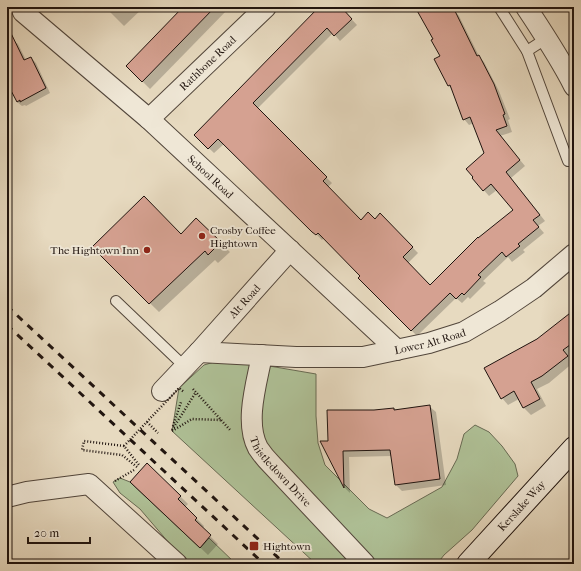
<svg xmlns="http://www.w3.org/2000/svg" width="581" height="571" font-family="'IM FELL French Canon',serif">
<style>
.green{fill:#afc197;stroke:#686a53}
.shadow{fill:#0003}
.building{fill:#d5a191;stroke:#20140f}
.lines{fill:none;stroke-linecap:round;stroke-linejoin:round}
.lane-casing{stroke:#52463b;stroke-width:12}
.street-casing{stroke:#52463b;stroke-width:22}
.secondary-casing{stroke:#20140f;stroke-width:24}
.path{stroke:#20140f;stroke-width:2.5;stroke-dasharray:1 2;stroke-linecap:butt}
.lane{stroke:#efe7d6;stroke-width:10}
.street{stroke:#efe7d6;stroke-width:20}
.secondary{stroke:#efe7d6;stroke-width:22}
.rail{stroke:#20140f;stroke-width:3;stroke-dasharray:7 7;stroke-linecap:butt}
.path-bridge{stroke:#20140f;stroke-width:2.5;stroke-dasharray:1 2;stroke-linecap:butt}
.poi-dot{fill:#8f2418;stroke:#efe7d6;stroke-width:1.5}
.labels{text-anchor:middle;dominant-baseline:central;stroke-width:3.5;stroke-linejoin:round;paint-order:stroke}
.street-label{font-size:11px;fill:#20140f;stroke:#efe7d6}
.poi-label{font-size:11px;fill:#20140f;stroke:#efe7d6;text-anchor:start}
</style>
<rect width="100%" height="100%" fill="#e7dac0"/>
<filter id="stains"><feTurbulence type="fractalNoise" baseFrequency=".005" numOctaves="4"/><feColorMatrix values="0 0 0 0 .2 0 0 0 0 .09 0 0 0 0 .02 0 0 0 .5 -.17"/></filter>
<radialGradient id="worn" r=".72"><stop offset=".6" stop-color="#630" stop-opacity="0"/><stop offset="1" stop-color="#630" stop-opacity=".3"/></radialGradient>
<g class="green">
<polygon points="221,360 240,361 316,374 316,416 318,443 325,465 369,509 387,518 442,487 457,459 464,434 475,425 489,432 502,446 515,464 518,476 472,530 444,555 437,564 316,564 172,431 179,388 204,365"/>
<polygon points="120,478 130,482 200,548 209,538 236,564 187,564 140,509 120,493 113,482"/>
</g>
<g class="shadow">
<polygon points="105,7 144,7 124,26"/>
<polygon points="185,7 230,7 150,89 127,66"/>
<polygon points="318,7 340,7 357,25 340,41 333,33 257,109 332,183 328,187 361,221 386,220 418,253 408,263 431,286 478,239 514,211 497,190 489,196 473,178 485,154 474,123 469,125 464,119 453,91 449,86 435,59 442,56 434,40 416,7 451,7 459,16 480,58 484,62 499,91 510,119 508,120 512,132 500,136 525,166 511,178 545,221 538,226 544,233 523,250 525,252 512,262 508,257 483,281 486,283 470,299 468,297 462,303 456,298 417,336 360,278 362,276 324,238 322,240 319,237 224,144 214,153 195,135 315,13 313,12"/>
<polygon points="13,40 18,44 26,60 31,58 36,63 50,93 26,106 25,105 22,106 17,102 11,88 7,90 7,43"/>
<polygon points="181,235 220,242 230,252 218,263 215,260 159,312 93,247"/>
<polygon points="574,311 574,362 549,383 537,389 546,406 531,415 524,408 519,399 508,405 502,398 537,340"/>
<polygon points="429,406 436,412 446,485 402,491 396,485 392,456 349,457 350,493 345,488 322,442 329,442 374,411 393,409 395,410"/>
<polygon points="139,489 180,496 188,504 185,507 204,526 203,529 218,544 208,555"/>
</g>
<g class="building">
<polygon points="183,7 215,7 142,82 126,66"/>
<polygon points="319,7 341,7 352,19 334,36 327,28 253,103 327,177 323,181 361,220 368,212 375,219 380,213 413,247 403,257 430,285 478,237 478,238 513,210 491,184 483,191 472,178 473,177 466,169 484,153 470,117 463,120 450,85 448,86 434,59 440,56 431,40 433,39 415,7 453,7 477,56 479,55 494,84 505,114 503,115 507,126 496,130 520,160 506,172 540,215 533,220 539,227 518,244 520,246 506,257 502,252 478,275 481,277 464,295 462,293 456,299 450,293 411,331 358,278 360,276 318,233 316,235 312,232 218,139 208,149 194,135"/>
<polygon points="7,25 24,60 31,57 46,88 20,102 20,100 17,102 7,83"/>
<polygon points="144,196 181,234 196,218 221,242 208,255 205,251 149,304 92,247"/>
<polygon points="574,310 574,342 563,350 568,356 542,376 531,382 540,399 523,408 514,391 501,399 484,368 537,339"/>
<polygon points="430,405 440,479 395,485 390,450 343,451 344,488 320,441 328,441 327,410 374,410 394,408 394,410"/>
<polygon points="147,463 181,496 178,499 197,518 195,520 211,535 200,548 130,482"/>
</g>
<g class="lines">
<g class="lane-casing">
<g id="lane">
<polyline points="499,7 527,51 568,161"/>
<polyline points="527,51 547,38"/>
<polyline points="116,301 185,367"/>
</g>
</g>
<g class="street-casing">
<g id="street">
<path id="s1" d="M21,7L23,12L149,119L397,350"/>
<path d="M526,7C543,33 560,58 574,86"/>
<path id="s2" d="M149,119L266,7"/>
<path id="s3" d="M199,352L296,357H363L429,343L464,332L500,311L534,288L574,254"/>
<path id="s4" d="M262,355C257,382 244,422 258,448C262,454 267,460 272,465L365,564"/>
<path id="s5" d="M162,391L199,352L290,250"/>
<polyline points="7,497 27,492 89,484 177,564"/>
</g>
</g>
<g class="secondary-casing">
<g id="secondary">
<path id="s6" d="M468,564L574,448"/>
</g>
</g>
<g class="path">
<polyline points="193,389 231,431"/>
<polyline points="147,422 158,433"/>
<polyline points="173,426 181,402"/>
<polyline points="172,430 196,392"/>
<polyline points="172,431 192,419 221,420"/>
<polyline points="137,467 122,455 82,450 84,441 124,446 139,465"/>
<polyline points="115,481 134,470"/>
</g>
<use href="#lane" class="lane"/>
<use href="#street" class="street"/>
<use href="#secondary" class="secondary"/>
<g class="rail">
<polyline points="7,306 285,564"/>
<polyline points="7,325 264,564"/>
</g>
<polyline class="path-bridge" points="124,446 179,388 184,392"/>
</g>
<g class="poi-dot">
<circle cx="202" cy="236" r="4"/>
<circle cx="147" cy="250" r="4"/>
<rect x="249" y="541" width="10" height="10" rx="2"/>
</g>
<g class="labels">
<g class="street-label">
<text stroke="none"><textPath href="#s2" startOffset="81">Rathbone Road</textPath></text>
<text stroke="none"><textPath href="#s1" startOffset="255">School Road</textPath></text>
<text stroke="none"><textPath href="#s5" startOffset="122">Alt Road</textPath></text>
<text stroke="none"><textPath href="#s3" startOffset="233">Lower Alt Road</textPath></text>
<text stroke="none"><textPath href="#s4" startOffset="127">Thistledown Drive</textPath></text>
<text stroke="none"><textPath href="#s6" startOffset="79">Kerslake Way</textPath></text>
</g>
<g class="poi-label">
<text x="210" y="230">Crosby Coffee<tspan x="210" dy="13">Hightown</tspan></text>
<text x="139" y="250" text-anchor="end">The Hightown Inn</text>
<text x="263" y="546">Hightown</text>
</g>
</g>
<rect width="581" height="571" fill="none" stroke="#e7dac0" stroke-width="24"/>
<rect x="8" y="8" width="565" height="555" fill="none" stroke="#20140f" stroke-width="2"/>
<rect x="12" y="12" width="557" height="547" fill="none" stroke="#20140f"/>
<path d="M28 537v6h62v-6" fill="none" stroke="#20140f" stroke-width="2"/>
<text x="34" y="537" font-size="12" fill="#20140f" stroke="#efe7d6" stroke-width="3" paint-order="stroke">20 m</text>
<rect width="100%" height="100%" filter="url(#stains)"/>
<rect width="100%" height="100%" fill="url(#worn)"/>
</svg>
